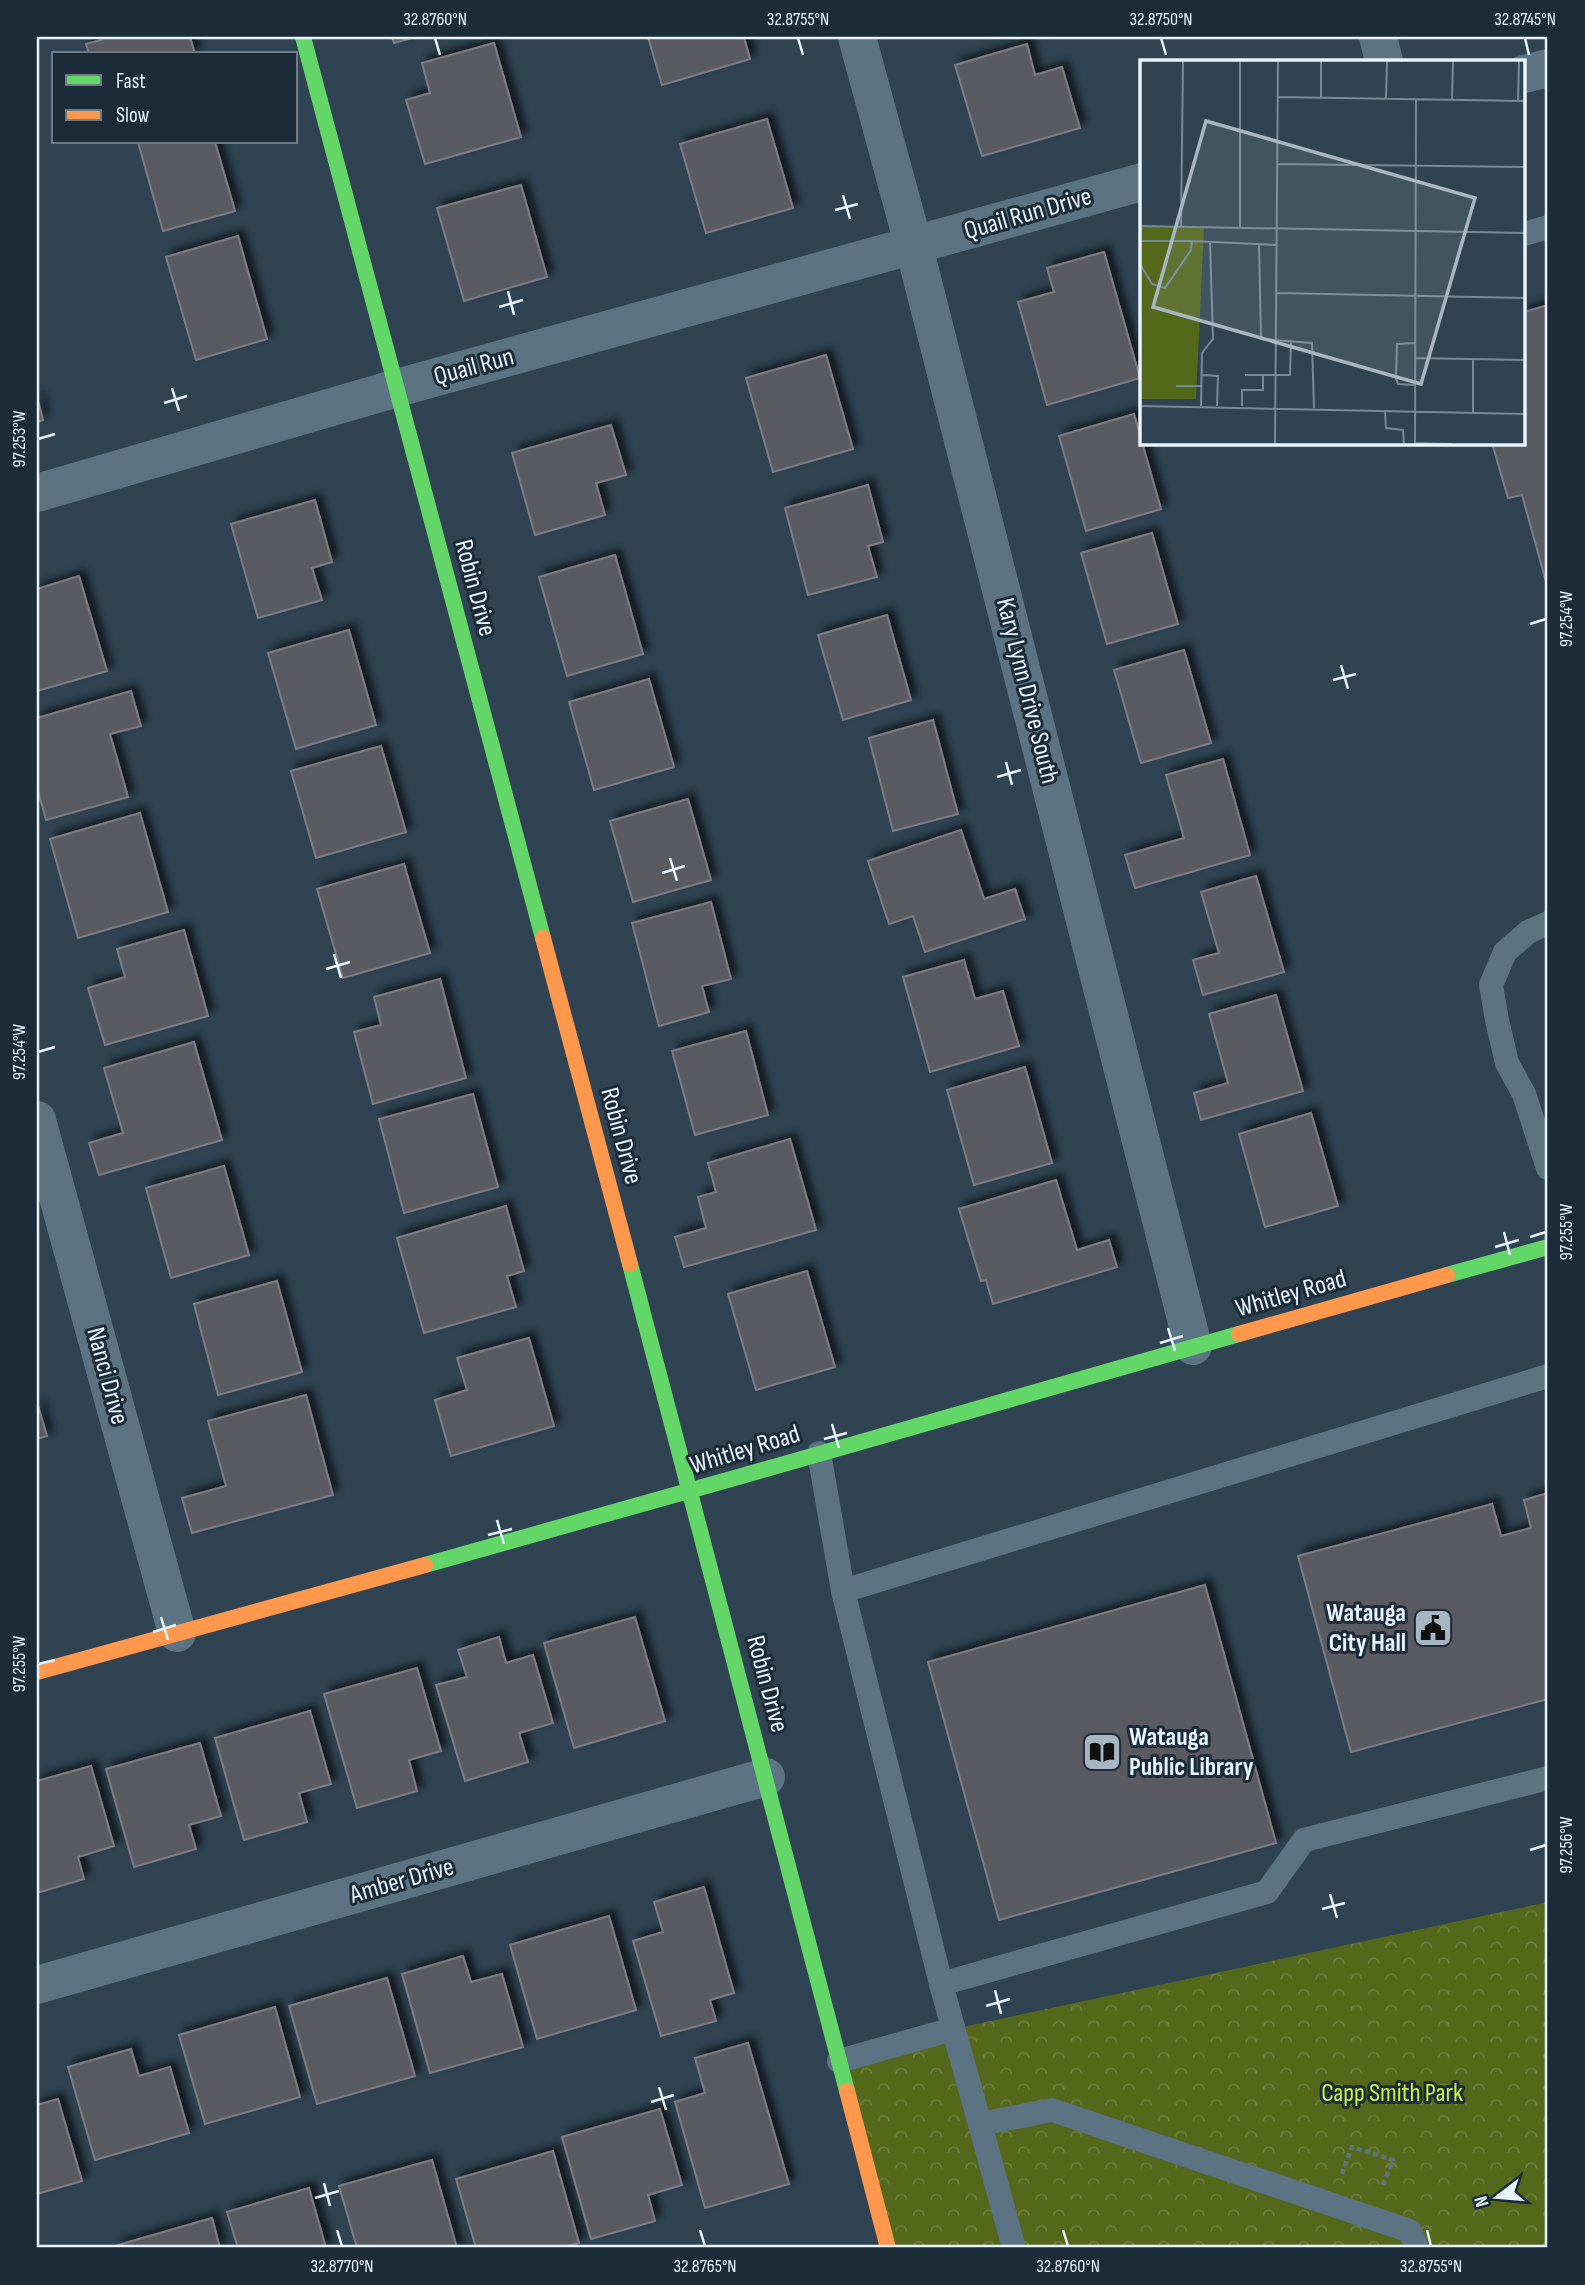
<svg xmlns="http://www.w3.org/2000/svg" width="1585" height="2285" font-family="'Sofia Sans Condensed',sans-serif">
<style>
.park{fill:url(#park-crowns)}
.building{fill:#5a5a63;stroke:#7d7c85;stroke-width:2;filter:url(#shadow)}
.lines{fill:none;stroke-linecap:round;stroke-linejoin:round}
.path{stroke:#627482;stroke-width:4.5;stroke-dasharray:5 3.5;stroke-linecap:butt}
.lane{stroke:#5b7383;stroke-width:24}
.street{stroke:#5b7383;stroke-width:38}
.fast{stroke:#63d668;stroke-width:16}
.slow{stroke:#ff974d;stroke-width:16}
.ticks{fill:none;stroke:#e8f4fe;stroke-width:2.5}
.labels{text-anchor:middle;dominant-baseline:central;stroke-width:6;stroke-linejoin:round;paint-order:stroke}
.street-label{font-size:26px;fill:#e8f4fe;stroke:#1b2b37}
.poi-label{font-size:26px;font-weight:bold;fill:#e8f4fe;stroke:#1b2b37;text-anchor:end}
.park-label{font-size:26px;fill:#ccf543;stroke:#1b2b37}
.inset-road{fill:none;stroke:#798a97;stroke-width:2}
.view{fill:#a7b6c2;fill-opacity:0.15;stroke:#a7b6c2;stroke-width:3.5}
.inset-edge{fill:none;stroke:#e8f4fe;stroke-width:3.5}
.neatline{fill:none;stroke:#e8f4fe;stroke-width:2.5}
.ticks-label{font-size:18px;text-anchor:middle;fill:#e8f4fe}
</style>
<defs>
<pattern id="park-crowns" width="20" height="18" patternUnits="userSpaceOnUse" patternTransform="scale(1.75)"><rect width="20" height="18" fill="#54681b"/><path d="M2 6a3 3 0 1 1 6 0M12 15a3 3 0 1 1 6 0" fill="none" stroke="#6d7e3d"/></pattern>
<filter id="shadow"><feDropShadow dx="6" dy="-6" stdDeviation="3.5" flood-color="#0009"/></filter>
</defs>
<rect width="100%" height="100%" fill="#2f4352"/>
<polygon class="park" points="1548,1902 1548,2248 890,2248 839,2061 953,2029"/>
<g class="building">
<polygon points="100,37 190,37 195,54 89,54 86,44 101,40"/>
<polygon points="392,37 416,37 394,43"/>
<polygon points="648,37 744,37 750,59 662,85"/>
<polygon points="494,43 521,137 425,164 406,100 430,93 422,63"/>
<polygon points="1027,44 1035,75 1062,67 1080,128 982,156 955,65"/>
<polygon points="767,119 793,208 706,233 680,144"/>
<polygon points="138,142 215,142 235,211 163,231"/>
<polygon points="521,185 547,277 464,301 437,208"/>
<polygon points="238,236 267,339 196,360 166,257"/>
<polygon points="1104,252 1140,378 1047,405 1018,302 1054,292 1047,268"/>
<polygon points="1548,305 1548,589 1522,495 1508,498 1492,443 1524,443 1524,312"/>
<polygon points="826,355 853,449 773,472 746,378"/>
<polygon points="37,397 43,420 37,422"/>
<polygon points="1134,414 1161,509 1086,531 1059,436"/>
<polygon points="611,425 626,475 596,483 605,515 535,535 512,453"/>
<polygon points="868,485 883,542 868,546 877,577 808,595 785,508"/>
<polygon points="315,500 332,562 312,568 322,600 258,618 231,524"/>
<polygon points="1152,533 1178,624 1107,644 1081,553"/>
<polygon points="615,555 643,654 567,676 539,577"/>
<polygon points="79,576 107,671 37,691 37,589"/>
<polygon points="887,615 911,700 843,720 818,635"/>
<polygon points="349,630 376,725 296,749 268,653"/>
<polygon points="1184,650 1211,743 1141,763 1114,670"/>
<polygon points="649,679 674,767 594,790 569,702"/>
<polygon points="131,691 141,726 110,734 128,797 46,820 37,787 37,718"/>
<polygon points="933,720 958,814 893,831 869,738"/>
<polygon points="381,746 406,832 316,858 291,771"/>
<polygon points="1223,759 1250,855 1135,888 1125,855 1184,838 1166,775"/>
<polygon points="688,799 711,880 633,902 610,821"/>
<polygon points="140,813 168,912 78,938 50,839"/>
<polygon points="961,830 984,899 1015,889 1025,919 925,952 913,916 889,924 868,861"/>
<polygon points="404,864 430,953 343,978 317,889"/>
<polygon points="1256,876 1284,972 1203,995 1193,960 1219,953 1201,892"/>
<polygon points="711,902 731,979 702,986 709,1012 659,1026 632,923"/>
<polygon points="184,930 208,1016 105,1045 88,988 125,977 117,949"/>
<polygon points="964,960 975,999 1003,991 1019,1046 930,1072 903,977"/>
<polygon points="440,979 466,1078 373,1104 354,1032 381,1025 374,997"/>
<polygon points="1276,995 1303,1091 1201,1120 1194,1093 1228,1083 1209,1014"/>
<polygon points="746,1031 768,1115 695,1135 672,1051"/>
<polygon points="194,1042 222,1140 99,1175 89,1143 123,1133 104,1068"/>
<polygon points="1025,1067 1052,1163 974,1185 947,1090"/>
<polygon points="473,1094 498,1187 404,1213 379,1119"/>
<polygon points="1311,1113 1338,1206 1265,1227 1239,1134"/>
<polygon points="790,1139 816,1230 684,1267 675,1237 706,1228 698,1197 716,1192 708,1163"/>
<polygon points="224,1166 249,1255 171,1278 146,1188"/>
<polygon points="1056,1180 1077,1250 1109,1240 1117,1267 993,1304 986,1280 981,1281 959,1209"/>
<polygon points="506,1206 524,1271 507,1276 516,1307 424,1333 397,1238"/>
<polygon points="807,1271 835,1367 756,1390 728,1294"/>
<polygon points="277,1281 302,1372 218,1395 194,1304"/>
<polygon points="529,1338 554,1426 451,1456 435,1400 467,1390 457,1358"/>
<polygon points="306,1395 333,1495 192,1533 182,1498 226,1486 208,1421"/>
<polygon points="37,1406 38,1406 47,1436 37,1439"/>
<polygon points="1548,1493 1548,1699 1351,1752 1298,1556 1492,1504 1501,1536 1531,1528 1524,1500"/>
<polygon points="1205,1585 1276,1843 999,1920 928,1662"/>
<polygon points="635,1617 665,1721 574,1748 544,1643"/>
<polygon points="499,1637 506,1663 533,1655 553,1723 519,1733 528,1762 465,1781 436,1685 467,1677 458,1650"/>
<polygon points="417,1668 441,1751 409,1760 417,1791 357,1808 324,1694"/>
<polygon points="310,1711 331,1784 299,1793 307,1822 244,1840 215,1738"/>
<polygon points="200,1743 221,1816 189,1825 196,1849 134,1867 106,1769"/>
<polygon points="91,1766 114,1846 78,1857 84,1879 37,1893 37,1781"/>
<polygon points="704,1887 734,1993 710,2000 716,2021 661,2036 633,1941 663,1932 654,1902"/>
<polygon points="609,1916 636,2010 537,2039 510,1945"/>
<polygon points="463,1956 471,1982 502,1974 523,2047 430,2073 402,1974"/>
<polygon points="387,1978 415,2076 317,2104 289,2006"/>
<polygon points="275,2007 300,2097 205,2124 179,2035"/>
<polygon points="748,2043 789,2184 705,2208 675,2102 705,2093 695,2058"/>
<polygon points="131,2049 139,2076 170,2067 189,2133 95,2160 68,2067"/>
<polygon points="58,2099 82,2181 37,2194 37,2105"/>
<polygon points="660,2109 682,2185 648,2195 655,2221 591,2239 562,2137"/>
<polygon points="553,2151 579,2243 559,2248 476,2248 456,2179"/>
<polygon points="432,2160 457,2248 357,2248 339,2186"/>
<polygon points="309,2188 326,2248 238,2248 227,2212"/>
<polygon points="212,2218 220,2248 116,2248 115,2246"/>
</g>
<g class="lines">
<polyline class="path" points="1342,2174 1352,2147 1393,2160 1383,2185"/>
<g class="lane">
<polyline points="1524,234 1548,227"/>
<polyline points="1548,923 1528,932 1505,952 1491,985 1497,1020 1507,1063 1524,1094 1548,1168"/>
<polyline points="819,1453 843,1591 941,1984 980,2124"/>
<polyline points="843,1591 1548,1376"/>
<polyline points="941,1984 1267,1892 1304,1840 1548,1778"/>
<polyline points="839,2061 953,2029"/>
<polyline points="1014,2248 980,2124 1052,2110 1410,2231 1417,2248"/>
</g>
<g class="street">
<polyline points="857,37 914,247 1193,1346"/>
<polyline points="1378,37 1384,61"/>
<polyline points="1524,74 1548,68"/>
<polyline points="37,493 397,388 1142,182"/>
<polyline points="37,1120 177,1633"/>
<polyline points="37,1985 766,1777"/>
</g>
<g class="fast">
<polyline points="303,37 543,938"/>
<polyline points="630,1264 847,2091"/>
<polyline points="1447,1275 1548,1247"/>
<path d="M425,1565C697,1490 967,1411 1239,1334"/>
</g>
<g class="slow">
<polyline points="543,938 630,1264"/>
<polyline points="1239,1334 1447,1275"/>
<polyline points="37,1672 425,1565"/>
<polyline points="847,2091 888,2248"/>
</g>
</g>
<path class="ticks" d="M435,38L440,55M798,38L803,55M1161,38L1166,55M1525,38L1529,55M843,195L850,219M835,210L858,204M508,291L514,315M499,307L523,300M172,388L179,411M164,403L187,396M38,439L55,434M1530,624L1546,619M1341,665L1348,689M1333,680L1356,674M1006,762L1012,785M997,777L1021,770M670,858L677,881M662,873L685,866M334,954L341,978M326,969L350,962M38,1052L55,1047M1504,1232L1510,1255M1530,1237L1546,1232M1495,1247L1519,1240M1168,1328L1175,1351M1160,1343L1183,1336M832,1424L839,1448M824,1439L847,1433M497,1520L504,1544M488,1535L512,1529M161,1617L168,1640M153,1632L176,1625M38,1664L55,1660M1530,1850L1546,1845M1330,1894L1337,1918M1322,1909L1345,1903M995,1990L1001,2014M986,2006L1010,1999M659,2087L666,2110M651,2102L674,2095M324,2183L330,2206M315,2198L339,2191M337,2230L342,2246M700,2230L705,2246M1063,2230L1068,2246M1427,2230L1431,2246"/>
<defs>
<g id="civic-square" transform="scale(2.0125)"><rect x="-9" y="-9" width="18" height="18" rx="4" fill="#a7b6c2" stroke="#1b2b37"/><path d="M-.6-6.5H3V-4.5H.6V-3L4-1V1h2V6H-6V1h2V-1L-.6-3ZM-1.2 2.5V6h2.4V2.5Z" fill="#111"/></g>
<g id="library-square" transform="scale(2.0125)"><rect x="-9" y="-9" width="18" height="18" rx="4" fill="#a7b6c2" stroke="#1b2b37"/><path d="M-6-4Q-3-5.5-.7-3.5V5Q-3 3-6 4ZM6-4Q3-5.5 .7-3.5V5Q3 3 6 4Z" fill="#111"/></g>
</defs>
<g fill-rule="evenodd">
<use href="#civic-square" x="1433" y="1628"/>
<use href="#library-square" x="1102" y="1752"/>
</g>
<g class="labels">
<g class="street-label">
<text transform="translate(1028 214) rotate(-16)">Quail Run Drive</text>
<text transform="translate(474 367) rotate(-15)">Quail Run</text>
<text transform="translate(475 588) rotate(75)">Robin Drive</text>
<text transform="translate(1027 691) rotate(76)">Kary Lynn Drive South</text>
<text transform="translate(621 1136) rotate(75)">Robin Drive</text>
<text transform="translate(1291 1294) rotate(-16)">Whitley Road</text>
<text transform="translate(107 1376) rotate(75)">Nanci Drive</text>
<text transform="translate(745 1450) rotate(-17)">Whitley Road</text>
<text transform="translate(767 1684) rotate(75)">Robin Drive</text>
<text transform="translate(402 1881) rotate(-16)">Amber Drive</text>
</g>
<g class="poi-label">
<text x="1406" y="1613">Watauga<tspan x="1406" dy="30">City Hall</tspan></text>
<text x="1129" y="1737" text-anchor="start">Watauga<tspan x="1129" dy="30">Public Library</tspan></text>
</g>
<g class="park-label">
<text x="1392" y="2093">Capp Smith Park</text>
</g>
</g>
<g transform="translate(1140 60)">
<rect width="385" height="385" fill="#2f4352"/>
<path d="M0,166L64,167L56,339H0Z" fill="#54681b"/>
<path class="inset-road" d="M181,1V38M137,37L385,41M246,38L247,1M312,40L313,1M378,41L379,1M137,104L385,107M0,166L385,173M41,166L43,1M100,168V1M0,181H52L51,190L25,228L12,224L0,204M52,181L137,185M119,183L121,279L172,283L174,348M136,233L385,238M275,298L385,300M333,299V352M62,315L78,316L77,346M105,315H150L151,280M275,325L258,324L256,318L257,284L275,283M36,326H62M0,346L385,354M61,346L62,293L73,279L70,182M102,346V330H123V316M245,350L246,368L263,370L264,384M275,383L312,384M135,384L138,1M275,384L276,39"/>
<path class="view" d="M66,61L335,138L281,324L13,247Z"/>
<rect width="385" height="385" class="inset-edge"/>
</g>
<rect width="1585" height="2285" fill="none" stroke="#1b2b37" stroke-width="77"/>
<rect x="52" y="52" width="245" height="91" fill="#1b2b37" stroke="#6d7b87" stroke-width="2"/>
<rect x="66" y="75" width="35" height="10" fill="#63d668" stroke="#6d7b87" stroke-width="2"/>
<text x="116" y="88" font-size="21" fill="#e8f4fe">Fast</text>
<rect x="66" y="110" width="35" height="10" fill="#ff974d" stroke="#6d7b87" stroke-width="2"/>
<text x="116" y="122" font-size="21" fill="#e8f4fe">Slow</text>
<g transform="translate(1497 2197) rotate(254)" stroke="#1b2b37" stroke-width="5" paint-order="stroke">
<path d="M0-5L12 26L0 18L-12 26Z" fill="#e8f4fe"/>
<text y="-10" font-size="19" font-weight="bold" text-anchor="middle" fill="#e8f4fe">N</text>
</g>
<rect x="38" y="38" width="1508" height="2208" class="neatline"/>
<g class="ticks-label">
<text x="435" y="25">32.8760°N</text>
<text x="798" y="25">32.8755°N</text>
<text x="1161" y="25">32.8750°N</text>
<text x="1525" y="25">32.8745°N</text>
<text transform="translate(19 439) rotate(-90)" y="6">97.253°W</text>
<text transform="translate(1566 619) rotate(-90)" y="6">97.254°W</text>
<text transform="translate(19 1052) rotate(-90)" y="6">97.254°W</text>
<text transform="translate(1566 1232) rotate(-90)" y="6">97.255°W</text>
<text transform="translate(19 1664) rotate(-90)" y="6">97.255°W</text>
<text transform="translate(1566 1845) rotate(-90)" y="6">97.256°W</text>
<text x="342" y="2272">32.8770°N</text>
<text x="705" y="2272">32.8765°N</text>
<text x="1068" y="2272">32.8760°N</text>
<text x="1431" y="2272">32.8755°N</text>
</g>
</svg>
